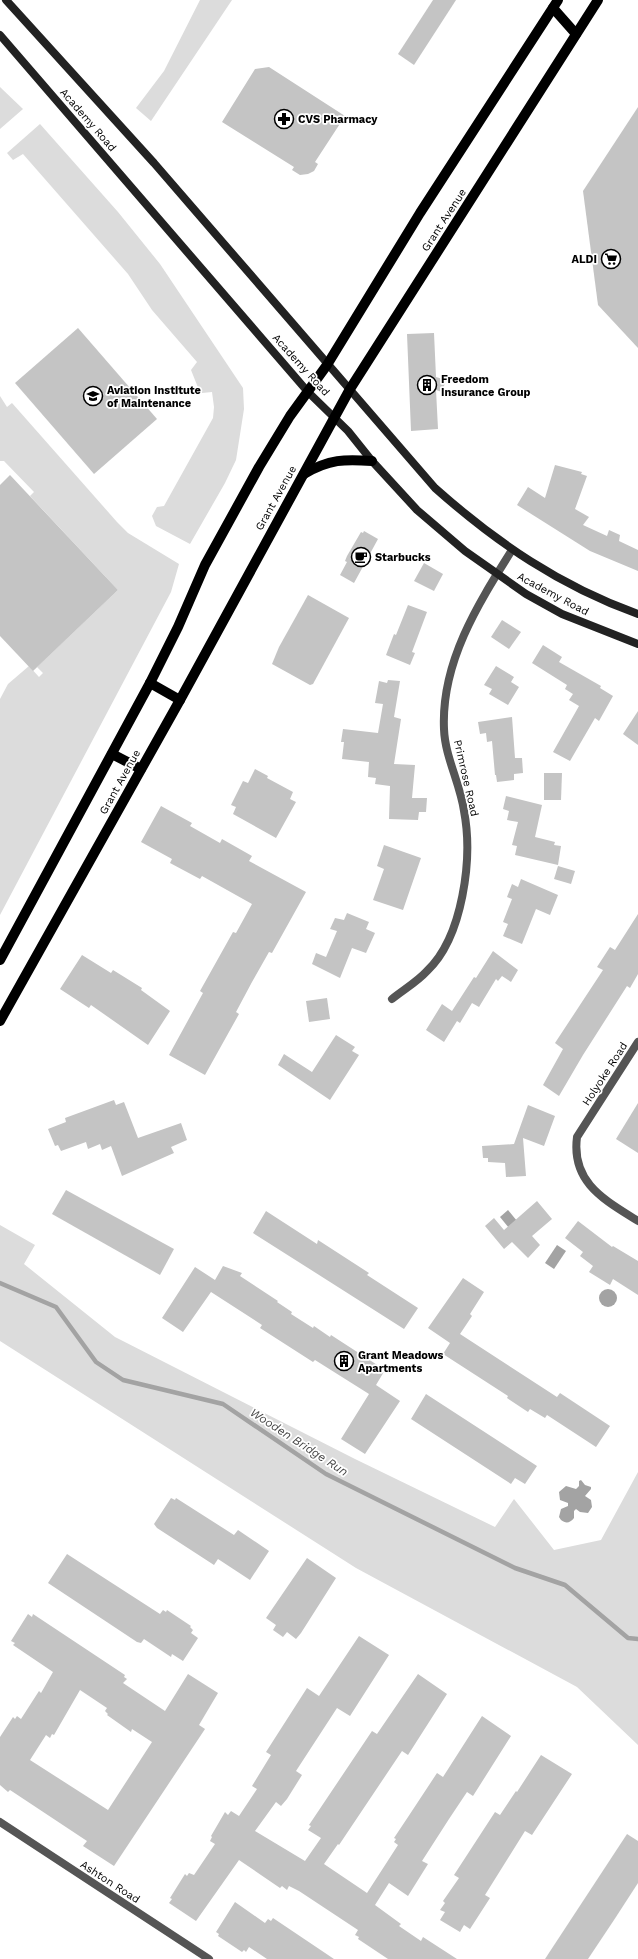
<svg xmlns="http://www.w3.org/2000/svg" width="638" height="1959" font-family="'Work Sans',sans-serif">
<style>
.green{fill:#dcdcdc}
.water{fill:#a3a3a3}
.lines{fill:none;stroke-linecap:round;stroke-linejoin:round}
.stream{stroke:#a3a3a3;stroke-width:4.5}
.building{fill:#c4c4c4;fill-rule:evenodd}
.street{stroke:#555;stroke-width:8}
.secondary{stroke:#222;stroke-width:8}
.primary{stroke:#000;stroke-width:10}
.labels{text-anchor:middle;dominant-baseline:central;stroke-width:3.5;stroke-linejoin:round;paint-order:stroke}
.poi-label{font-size:11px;font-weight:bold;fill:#000;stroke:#fff;text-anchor:start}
.street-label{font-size:11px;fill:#000;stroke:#fff}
.water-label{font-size:12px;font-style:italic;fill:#444;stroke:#fff}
</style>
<rect width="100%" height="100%" fill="#fff"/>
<g class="green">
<polygon points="200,0 232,0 151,121 136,108 164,71"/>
<polygon points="0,87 23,109 0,129"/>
<polygon points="40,124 118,212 160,264 243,388 244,409 236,460 225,483 190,544 156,526 152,516 157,507 164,506 213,418 214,407 212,392 202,393 199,390 191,370 197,362 152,310 128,274 23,154 13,160 7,153"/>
<polygon points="0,396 7,407 12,403 117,522 128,533 179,564 171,592 0,915 0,699 8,684 29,666 39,677 43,673 37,667 118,590 30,496 34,492 4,461 0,461"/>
<polygon points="0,1225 35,1245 24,1264 115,1337 355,1459 495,1527 514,1499 554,1550 601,1540 638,1472 638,1745 577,1687 356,1568 0,1341"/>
</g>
<g class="water">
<polygon points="508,1210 522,1227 514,1234 500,1217"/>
<polygon points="557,1245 566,1251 554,1269 545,1263"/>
<circle cx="608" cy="1298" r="9"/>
<path d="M581,1480L585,1485L591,1487V1489L585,1496L591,1500L592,1507L588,1513L580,1512L576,1509L574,1511V1518C570,1523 566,1524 561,1520L559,1517L561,1509L568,1506V1503L560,1500L559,1492L566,1486L576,1489L579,1486V1481Z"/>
</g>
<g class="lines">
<polyline class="stream" points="0,1283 56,1307 96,1362 123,1380 223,1404 326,1474 515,1568 565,1585 628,1638 638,1639"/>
</g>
<g class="building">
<polygon points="433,0 456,0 414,65 398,54"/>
<polygon points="269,67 345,116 315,162 318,164 314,171 308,174 300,175 292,170 294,167 222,122 255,69"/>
<polygon points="638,107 638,348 598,305 583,191"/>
<polygon points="78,328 157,419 94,474 15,383"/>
<polygon points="434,333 436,377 446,380 442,392 436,390 438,429 411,431 407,334"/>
<polygon points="555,465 582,472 581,474 587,476 575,509 589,517 583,525 607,536 609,530 620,535 619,541 638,550 638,571 590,551 517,505 528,487 545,498"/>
<polygon points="10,475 118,590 33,671 0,636 0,485"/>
<polygon points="364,531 378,539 354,583 340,575 347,562 345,561 347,556 361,532 363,533"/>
<polygon points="424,563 443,574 434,591 414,581"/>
<polygon points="308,595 349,618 313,684 310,685 272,664 279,647"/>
<polygon points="408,605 427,612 412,652 415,653 410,665 386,655 394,634 396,635"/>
<polygon points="502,620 521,632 509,649 491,637"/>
<polygon points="543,645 562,657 559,662 601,686 600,688 613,696 599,721 595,718 570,761 553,752 579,706 569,700 573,694 565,689 567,685 532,663"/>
<polygon points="496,666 514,677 511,682 519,687 508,705 489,694 492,689 484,685"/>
<polygon points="388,680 400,681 394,717 401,719 394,764 415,765 412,798 427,798 426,812 419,812 418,820 389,819 390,786 375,784 376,778 368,777 369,762 342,759 344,742 341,742 343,729 378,733 383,704 375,703 379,681 387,683"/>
<polygon points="638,711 638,745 623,734"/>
<polygon points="512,717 515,758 522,758 523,773 514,774 514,780 497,782 496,775 495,775 492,741 487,742 486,733 480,734 478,722"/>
<polygon points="255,769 268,776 267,778 293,792 290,799 296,802 276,838 233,814 236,807 231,805 243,781 248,783"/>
<polygon points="544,773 562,773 561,800 544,800"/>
<polygon points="506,796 542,805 535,837 555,842 554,845 561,846 558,865 515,855 517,846 512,845 518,822 507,820 509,811 503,809"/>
<polygon points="161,806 192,823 190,826 220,843 222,839 252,856 249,861 306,892 272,953 269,952 252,982 236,1012 239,1014 205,1075 169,1055 203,993 200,991 233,932 236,933 252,904 202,876 200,879 170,863 172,859 141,842"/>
<polygon points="384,845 421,858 403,910 373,900 384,869 377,866"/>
<polygon points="558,866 575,871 571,884 554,879"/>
<polygon points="521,879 558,895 550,915 536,909 522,944 503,936 508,924 503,922 512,899 507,897 512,884 518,887"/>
<polygon points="347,913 369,922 366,929 375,933 366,953 352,948 340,978 312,964 316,953 326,957 337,931 330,929 335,918 344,920"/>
<polygon points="638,914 638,974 630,988 627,986 583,1055 559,1096 543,1085 563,1049 555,1043 603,970 597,967 610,947 615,950"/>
<polygon points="493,951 518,970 511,982 502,976 498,981 496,979 479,1007 472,1003 460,1023 457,1021 444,1042 426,1030 442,1004 452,1011 474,977 476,978"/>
<polygon points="82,955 111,973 113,970 142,988 141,990 170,1011 148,1045 91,1005 89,1008 60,989"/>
<polygon points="327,998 330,1019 309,1022 306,1001"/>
<polygon points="336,1035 355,1047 352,1051 359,1055 330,1100 278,1065 284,1054 312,1072"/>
<polygon points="114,1100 116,1105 124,1102 138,1138 181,1123 187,1140 171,1147 174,1153 122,1176 111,1146 102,1150 100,1144 88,1149 86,1142 61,1151 58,1145 55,1146 48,1129 66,1122 65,1118"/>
<polygon points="638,1103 638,1153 616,1139"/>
<polygon points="528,1105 555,1116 544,1146 523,1138 526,1176 506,1177 505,1163 488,1162 488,1158 483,1158 482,1146 514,1144"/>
<polygon points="66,1190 174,1249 160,1275 52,1214"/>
<polygon points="537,1201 552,1219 532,1236 540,1245 528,1258 512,1242 504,1249 485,1226 494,1218 504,1230"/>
<polygon points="266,1211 317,1244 318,1240 369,1273 367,1275 418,1308 404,1329 253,1233"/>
<polygon points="578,1221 612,1247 613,1246 638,1261 638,1295 613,1279 610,1285 589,1272 593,1266 580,1256 583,1252 565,1238"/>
<polygon points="223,1266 242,1273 240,1276 278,1301 277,1302 292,1312 291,1314 313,1328 314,1326 330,1337 331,1335 385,1370 376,1385 400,1401 365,1454 341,1439 369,1394 315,1360 313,1362 260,1328 262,1325 211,1292 183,1332 162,1318 195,1267 215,1280"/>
<polygon points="463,1278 484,1292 470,1314 472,1316 460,1334 557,1397 560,1393 610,1426 596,1447 547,1415 545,1418 530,1409 528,1412 507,1398 508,1396 443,1354 450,1343 428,1328"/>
<polygon points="426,1394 537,1466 525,1484 515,1478 511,1484 411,1419"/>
<polygon points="171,1498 175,1500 176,1498 234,1535 238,1530 269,1551 250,1580 218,1559 214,1565 157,1528 154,1524"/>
<polygon points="67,1554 160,1614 163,1610 166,1612 167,1610 191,1626 190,1627 193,1630 191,1633 198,1638 183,1661 172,1654 171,1657 144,1639 141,1643 137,1642 48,1583"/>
<polygon points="307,1558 336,1578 301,1633 296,1639 287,1632 283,1637 273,1630 276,1625 266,1618"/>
<path d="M28,1614L32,1617L33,1614L125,1675L124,1677L127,1679L123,1683L165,1711L188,1674L218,1693L199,1725L205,1729L114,1866L83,1846L87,1841L10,1790L8,1792L0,1785V1737L13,1717L15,1719L17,1716L21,1719L39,1691L41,1693L53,1672L13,1645L15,1643L11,1641ZM80,1690L107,1708L105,1711L108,1714L107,1715L131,1732L132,1729L152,1742L108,1810L30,1760L46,1735L50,1738L52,1734L54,1735Z"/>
<polygon points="359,1636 389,1655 350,1716 337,1708 296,1771 302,1775 287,1799 281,1806 276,1802 255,1831 305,1861 321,1838 308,1830 311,1826 309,1825 372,1731 377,1734 418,1674 447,1694 408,1755 402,1751 339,1845 338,1844 324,1864 367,1893 398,1845 394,1842 396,1839 394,1838 410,1814 437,1773 443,1777 482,1716 511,1736 473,1796 467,1792 449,1819 422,1861 428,1864 408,1896 389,1883 375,1905 401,1924 399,1926 421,1941 423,1937 457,1959 388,1959 358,1939 359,1937 355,1935 358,1930 299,1891 289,1886 287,1890 282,1886 280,1888 239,1860 196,1921 169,1903 172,1899 170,1898 185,1874 187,1876 189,1873 194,1875 215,1844 210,1841 212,1837 211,1836 225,1812 228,1815 231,1811 239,1816 257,1789 252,1786 271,1755 266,1752 307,1688 319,1696"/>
<polygon points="541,1755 572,1774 532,1835 525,1831 485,1895 490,1898 470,1929 464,1925 460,1932 440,1920 445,1912 440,1910 445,1903 443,1901 459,1878 454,1875 495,1812 500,1815 516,1791 517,1792"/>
<polygon points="627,1834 638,1841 638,1883 614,1920 588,1959 545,1959"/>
<polygon points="235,1902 265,1923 268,1919 271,1921 273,1918 334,1959 267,1959 249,1947 246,1952 244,1950 242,1952 218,1936 219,1934 216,1932"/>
</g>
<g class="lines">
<g class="street">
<path d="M392,999C403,990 417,982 427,971C463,937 473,858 464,811C460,783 445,757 444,729C441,662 478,604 512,550"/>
<path d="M638,1042L577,1137C571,1183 605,1200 638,1221"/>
<polyline points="0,1822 209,1959"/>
</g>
<g class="secondary">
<path d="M6,0L154,163L435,488C497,543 560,586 638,614"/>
<polyline points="0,35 308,392 348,431 372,461 417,510 465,551 526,594 562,614 638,644"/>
</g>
<g class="primary">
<polyline points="553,8 576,34"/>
<path d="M304,474C329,459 345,459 372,461"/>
<polyline points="150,683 180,700"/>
<polyline points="112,754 141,769"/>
<polyline points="0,960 150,683 178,627 205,565 259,467 290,416 327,365 420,213 558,0"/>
<polyline points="0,1021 180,700 350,389 598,0"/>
</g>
</g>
<defs>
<g id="pharmacy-ring" transform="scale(1)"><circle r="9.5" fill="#fff" stroke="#000" stroke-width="1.5"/><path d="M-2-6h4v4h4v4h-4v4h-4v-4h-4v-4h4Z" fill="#000"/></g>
<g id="supermarket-ring" transform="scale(1)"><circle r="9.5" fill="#fff" stroke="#000" stroke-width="1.5"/><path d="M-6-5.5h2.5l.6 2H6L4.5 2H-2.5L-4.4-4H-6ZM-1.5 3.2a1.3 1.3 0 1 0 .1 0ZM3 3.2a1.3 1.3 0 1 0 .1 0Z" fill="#000"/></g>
<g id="building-ring" transform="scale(1)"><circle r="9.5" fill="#fff" stroke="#000" stroke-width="1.5"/><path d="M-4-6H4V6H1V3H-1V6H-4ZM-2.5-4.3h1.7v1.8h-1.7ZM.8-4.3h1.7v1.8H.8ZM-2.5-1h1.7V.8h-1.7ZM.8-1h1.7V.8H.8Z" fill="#000"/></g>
<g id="university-ring" transform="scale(1)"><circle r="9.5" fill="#fff" stroke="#000" stroke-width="1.5"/><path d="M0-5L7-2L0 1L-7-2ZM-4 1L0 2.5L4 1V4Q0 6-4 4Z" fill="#000"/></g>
<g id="cafe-ring" transform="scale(1)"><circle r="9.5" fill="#fff" stroke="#000" stroke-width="1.5"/><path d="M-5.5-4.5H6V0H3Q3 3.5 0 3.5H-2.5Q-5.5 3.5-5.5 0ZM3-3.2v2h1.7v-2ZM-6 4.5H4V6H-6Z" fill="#000"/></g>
</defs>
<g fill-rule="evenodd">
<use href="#pharmacy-ring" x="284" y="119"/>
<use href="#supermarket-ring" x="611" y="259"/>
<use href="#building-ring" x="427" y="385"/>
<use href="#university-ring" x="93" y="396"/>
<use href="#cafe-ring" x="361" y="557"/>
<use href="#building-ring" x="344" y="1361"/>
</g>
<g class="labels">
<g class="poi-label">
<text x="298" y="119">CVS Pharmacy</text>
<text x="597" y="259" text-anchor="end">ALDI</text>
<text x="441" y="379">Freedom<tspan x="441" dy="13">Insurance Group</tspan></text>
<text x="107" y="390">Aviation Institute<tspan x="107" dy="13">of Maintenance</tspan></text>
<text x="375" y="557">Starbucks</text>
<text x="358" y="1355">Grant Meadows<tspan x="358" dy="13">Apartments</tspan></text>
</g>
<g class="street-label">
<text transform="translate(88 120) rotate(49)">Academy Road</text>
<text transform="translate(444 220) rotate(-57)">Grant Avenue</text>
<text transform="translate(301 365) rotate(48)">Academy Road</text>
<text transform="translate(276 498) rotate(-61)">Grant Avenue</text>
<text transform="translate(553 594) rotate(28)">Academy Road</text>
<text transform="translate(466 778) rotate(77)">Primrose Road</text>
<text transform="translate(120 782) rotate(-61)">Grant Avenue</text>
<text transform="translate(605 1074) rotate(-57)">Holyoke Road</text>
<text transform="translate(110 1882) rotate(33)">Ashton Road</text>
</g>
<g class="water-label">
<text transform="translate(299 1442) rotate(33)">Wooden Bridge Run</text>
</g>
</g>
</svg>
